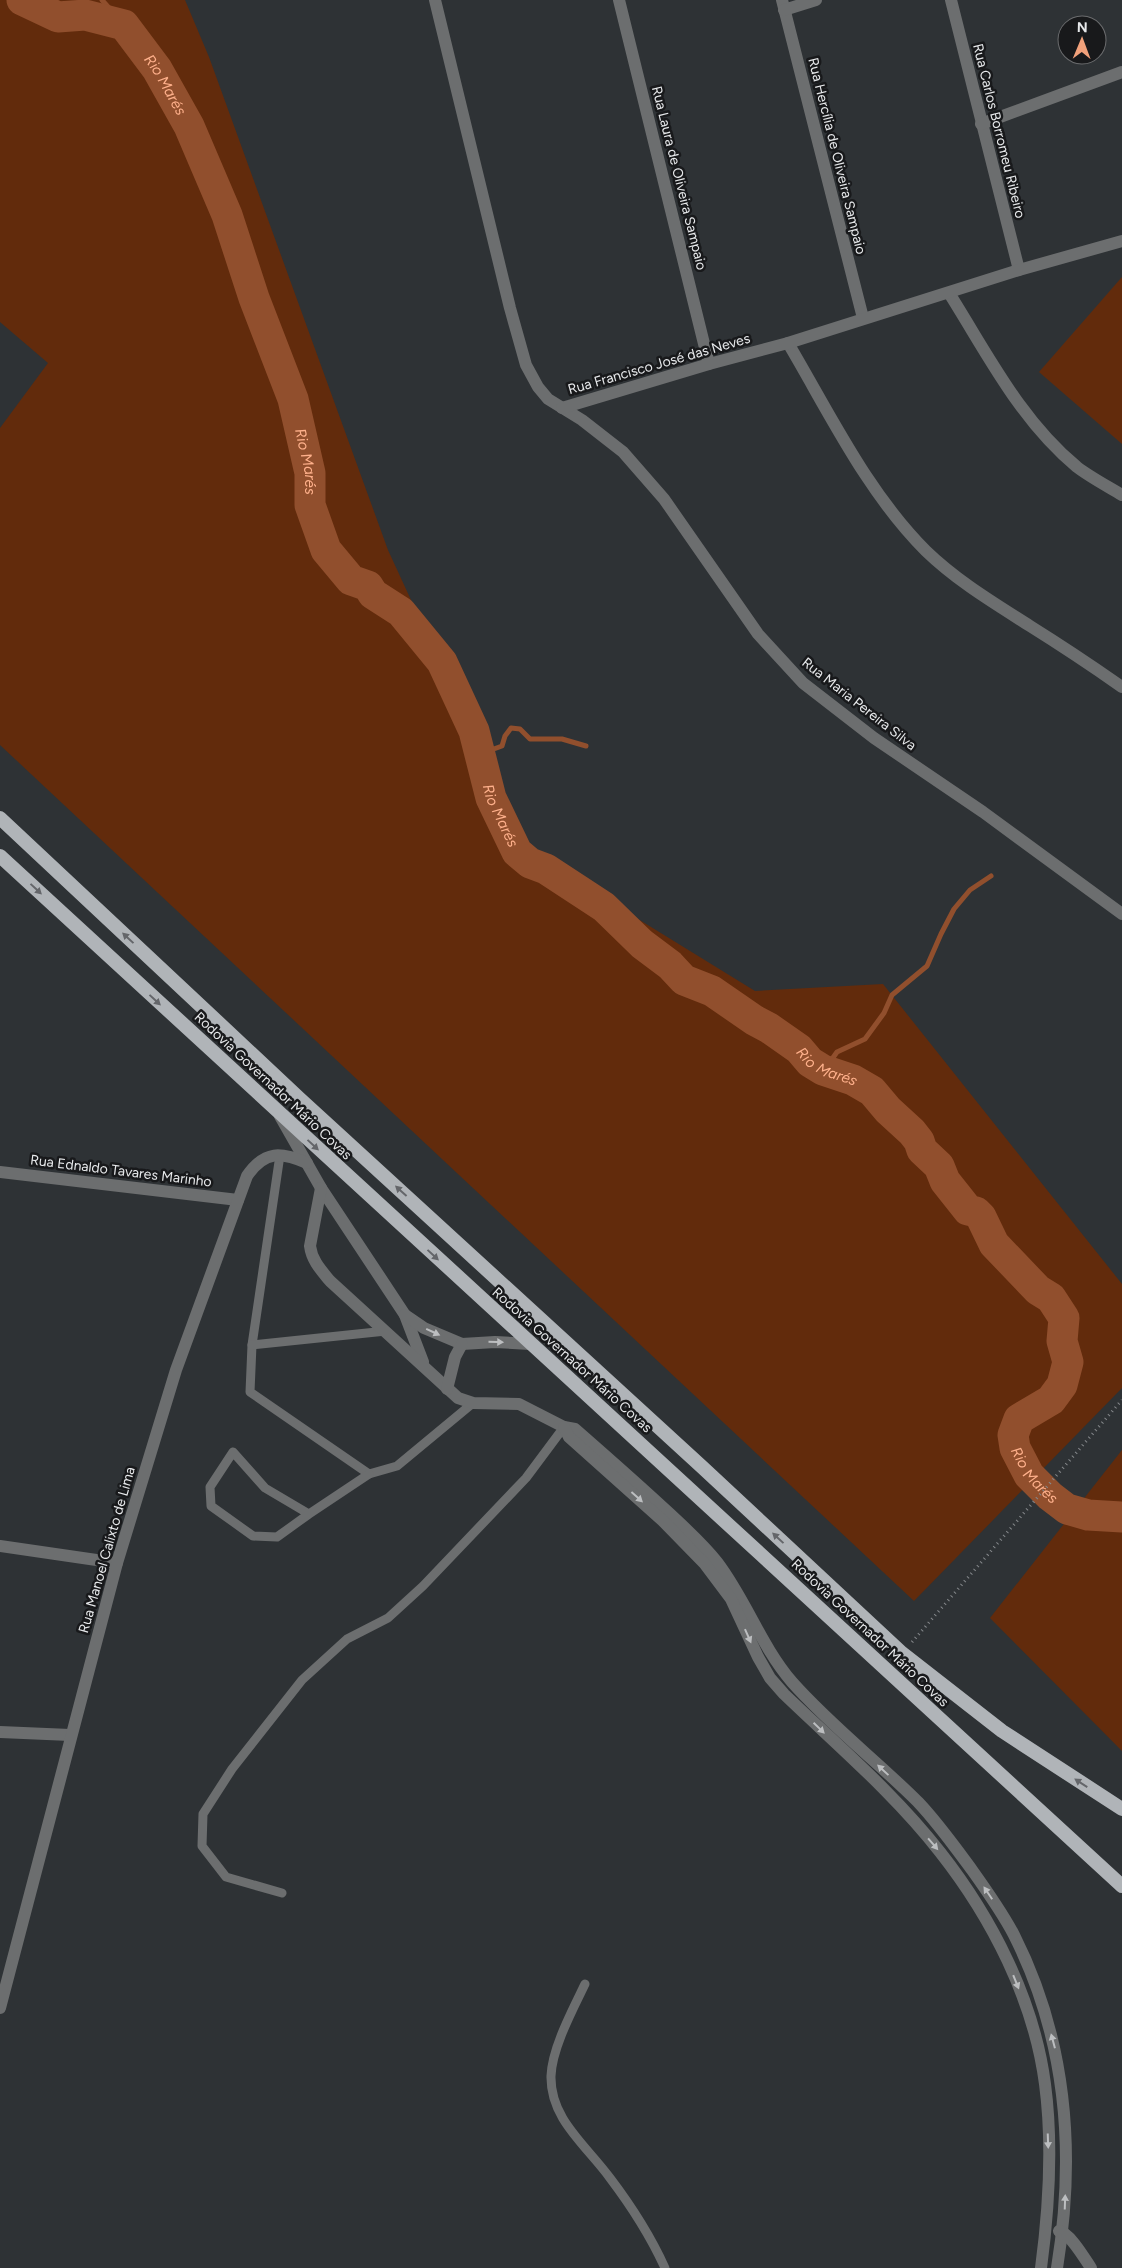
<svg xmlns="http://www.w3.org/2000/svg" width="1122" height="2268" font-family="Figtree,sans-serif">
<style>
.green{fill:#622b0c}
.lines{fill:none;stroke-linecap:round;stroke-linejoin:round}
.stream{stroke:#914f2d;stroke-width:5}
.river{stroke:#914f2d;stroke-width:31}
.path{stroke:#86898c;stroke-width:3;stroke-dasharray:1 4;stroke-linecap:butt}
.service{stroke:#6c6e6f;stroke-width:9}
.minor{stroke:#6c6e6f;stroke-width:12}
.trunk{stroke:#b0b4b8;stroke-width:14}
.oneway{fill:#64666a}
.oneway2{fill:#bcbec0}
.labels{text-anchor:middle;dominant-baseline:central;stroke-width:5;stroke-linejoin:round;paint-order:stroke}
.street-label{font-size:14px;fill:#e7e9eb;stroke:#18191b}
.water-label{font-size:15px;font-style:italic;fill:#feb08b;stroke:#18191b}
</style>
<rect width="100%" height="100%" fill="#2e3235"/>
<g class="green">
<polygon points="0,0 185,0 209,57 388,550 526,850 755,991 883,984 1122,1284 1122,1388 914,1601 0,745 0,428 48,363 0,322"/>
<polygon points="1122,277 1122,444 1039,372"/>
<polygon points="1122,1450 1122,1751 990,1618"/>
</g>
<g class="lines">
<g class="stream">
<polyline points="102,0 124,25"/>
<polyline points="480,754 502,746 505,736 511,728 520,729 530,739 562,739 586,746"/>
<polyline points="831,1072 832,1059 837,1052 865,1039 884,1013 892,995 927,966 941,934 954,909 970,890 991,876"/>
</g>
<path class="river" id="s1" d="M22,0L58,17L85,15L124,25L157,69L189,126L227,215L254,298L293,399L310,473V505L326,550L351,580L368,586L373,594L401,612L442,662L474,731L491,798L517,852L530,863L546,869L604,907L642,944L670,965L684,980L712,991L754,1020L769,1028L799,1049L810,1062L823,1070L853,1080L872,1091L888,1110L912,1132L919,1141L922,1150L939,1166L945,1181L968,1210L976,1212L981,1217L994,1244L1038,1290L1051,1298L1064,1318L1062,1341L1068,1362L1062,1385L1051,1400L1019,1419L1013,1435L1015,1448L1029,1475L1050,1496L1067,1509L1088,1515L1122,1517"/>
<polyline class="path" points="912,1642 1122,1400"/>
<g class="service">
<polyline points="280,1155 252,1345 250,1392 369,1474 397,1466 473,1403"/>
<polyline points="252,1345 386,1331"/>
<polyline points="309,1514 277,1537 253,1536 211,1506 210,1487 233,1452 265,1488 309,1514 369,1474"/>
<polyline points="282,1893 226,1877 202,1846 203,1814 232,1769 302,1680 347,1639 388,1618 423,1586 526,1478 564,1427"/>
<path d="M585,1984C573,2009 552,2048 551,2076C550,2119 586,2145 610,2178C632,2207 650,2235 665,2268"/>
</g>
<g class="minor">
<polyline points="435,0 510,308 526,365 538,387 548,399 582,420 623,452 664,499 758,634 803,683 874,738 983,812 1122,914"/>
<polyline points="619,0 709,364"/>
<polyline points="782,0 863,318"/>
<polyline points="951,0 1019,270"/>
<polyline points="784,10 816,0"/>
<polyline points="981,124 1122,72"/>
<path d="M949,293C987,353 1020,420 1077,467C1090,477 1107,486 1122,495"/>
<path d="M788,343C830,414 867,492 926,551C957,581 994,603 1030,626C1062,646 1092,666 1122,687"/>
<polyline points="562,408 709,364 788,343 1019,270 1122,241"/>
<polyline points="280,1116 321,1188 405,1315 423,1362"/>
<polyline points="0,1172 238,1200"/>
<path d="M321,1188L310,1246C312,1261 321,1270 330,1281L458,1398L473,1403L519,1404L564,1427L575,1429C607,1457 639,1485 670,1514C686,1529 703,1544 717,1562C746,1600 761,1646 792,1682C831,1726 877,1761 918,1802C938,1823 955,1847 972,1870C987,1891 1002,1912 1014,1935C1067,2040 1076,2152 1057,2268"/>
<polyline points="405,1315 424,1328 462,1344 495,1342 530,1344"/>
<polyline points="447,1389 455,1357 462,1344"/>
<path d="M564,1427L569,1437L663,1521L704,1563L731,1599L758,1657L770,1678L784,1694C837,1745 895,1794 940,1852C992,1918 1034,2000 1045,2084C1053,2144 1049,2208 1041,2268"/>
<polyline points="0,1546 117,1563"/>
<polyline points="0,1732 70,1735"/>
<path d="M0,2008L117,1563L176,1370L247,1176C265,1150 281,1152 307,1163"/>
<path d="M1059,2231C1070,2233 1085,2259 1091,2268"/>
</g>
<g class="trunk">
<polyline points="0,818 299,1098 701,1466 902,1653 1002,1731 1122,1809"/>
<polyline points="0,856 1122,1886"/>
</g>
</g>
<defs><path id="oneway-solid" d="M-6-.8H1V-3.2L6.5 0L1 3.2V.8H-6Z" transform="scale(1.25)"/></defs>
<g class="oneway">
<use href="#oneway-solid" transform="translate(36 889) rotate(43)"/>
<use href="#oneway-solid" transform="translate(128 938) rotate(-137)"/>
<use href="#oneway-solid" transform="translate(155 1000) rotate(43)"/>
<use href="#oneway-solid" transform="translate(313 1145) rotate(43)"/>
<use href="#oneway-solid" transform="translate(401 1191) rotate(-138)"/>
<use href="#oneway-solid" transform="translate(433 1255) rotate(43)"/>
<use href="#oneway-solid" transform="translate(778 1538) rotate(-137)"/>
<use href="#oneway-solid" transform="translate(1081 1783) rotate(-147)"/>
</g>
<g class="oneway2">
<use href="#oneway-solid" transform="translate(433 1332) rotate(25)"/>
<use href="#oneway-solid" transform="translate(496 1342) rotate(1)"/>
<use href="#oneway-solid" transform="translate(637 1497) rotate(42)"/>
<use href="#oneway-solid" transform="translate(748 1636) rotate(66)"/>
<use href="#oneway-solid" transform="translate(819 1728) rotate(44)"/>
<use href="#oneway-solid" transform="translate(883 1770) rotate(-137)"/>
<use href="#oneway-solid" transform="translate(933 1844) rotate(49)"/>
<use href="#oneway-solid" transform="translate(988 1893) rotate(-124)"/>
<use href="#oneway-solid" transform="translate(1016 1982) rotate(68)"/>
<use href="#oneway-solid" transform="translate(1053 2041) rotate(-105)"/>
<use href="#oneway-solid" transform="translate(1048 2141) rotate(88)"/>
<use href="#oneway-solid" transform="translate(1065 2202) rotate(-88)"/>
</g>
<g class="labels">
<g class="street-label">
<text transform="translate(999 131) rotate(76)">Rua Carlos Borromeu Ribeiro</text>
<text transform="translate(837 156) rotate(76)">Rua Hercília de Oliveira Sampaio</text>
<text transform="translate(679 178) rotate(76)">Rua Laura de Oliveira Sampaio</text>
<text transform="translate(659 364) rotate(-16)">Rua Francisco José das Neves</text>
<text transform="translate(859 704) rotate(38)">Rua Maria Pereira Silva</text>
<text transform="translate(273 1086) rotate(43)">Rodovia Governador Mário Covas</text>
<text transform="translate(121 1171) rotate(7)">Rua Ednaldo Tavares Marinho</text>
<text transform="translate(572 1360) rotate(42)">Rodovia Governador Mário Covas</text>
<text transform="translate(107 1550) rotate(-74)">Rua Manoel Calixto de Lima</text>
<text transform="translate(870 1633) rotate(43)">Rodovia Governador Mário Covas</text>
</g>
<g class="water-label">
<text stroke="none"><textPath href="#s1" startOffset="180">Rio Marés</textPath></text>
<text stroke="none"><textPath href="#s1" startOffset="584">Rio Marés</textPath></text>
<text stroke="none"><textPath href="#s1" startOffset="1005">Rio Marés</textPath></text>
<text stroke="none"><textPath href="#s1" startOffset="1426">Rio Marés</textPath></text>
<text stroke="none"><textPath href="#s1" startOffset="1969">Rio Marés</textPath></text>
</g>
</g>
<g transform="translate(1082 40) rotate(1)"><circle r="24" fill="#18191b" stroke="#6b6c6e"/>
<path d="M0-4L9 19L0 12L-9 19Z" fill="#f1a17b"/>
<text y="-8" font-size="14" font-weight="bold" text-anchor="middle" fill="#e7e9eb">N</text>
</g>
</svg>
